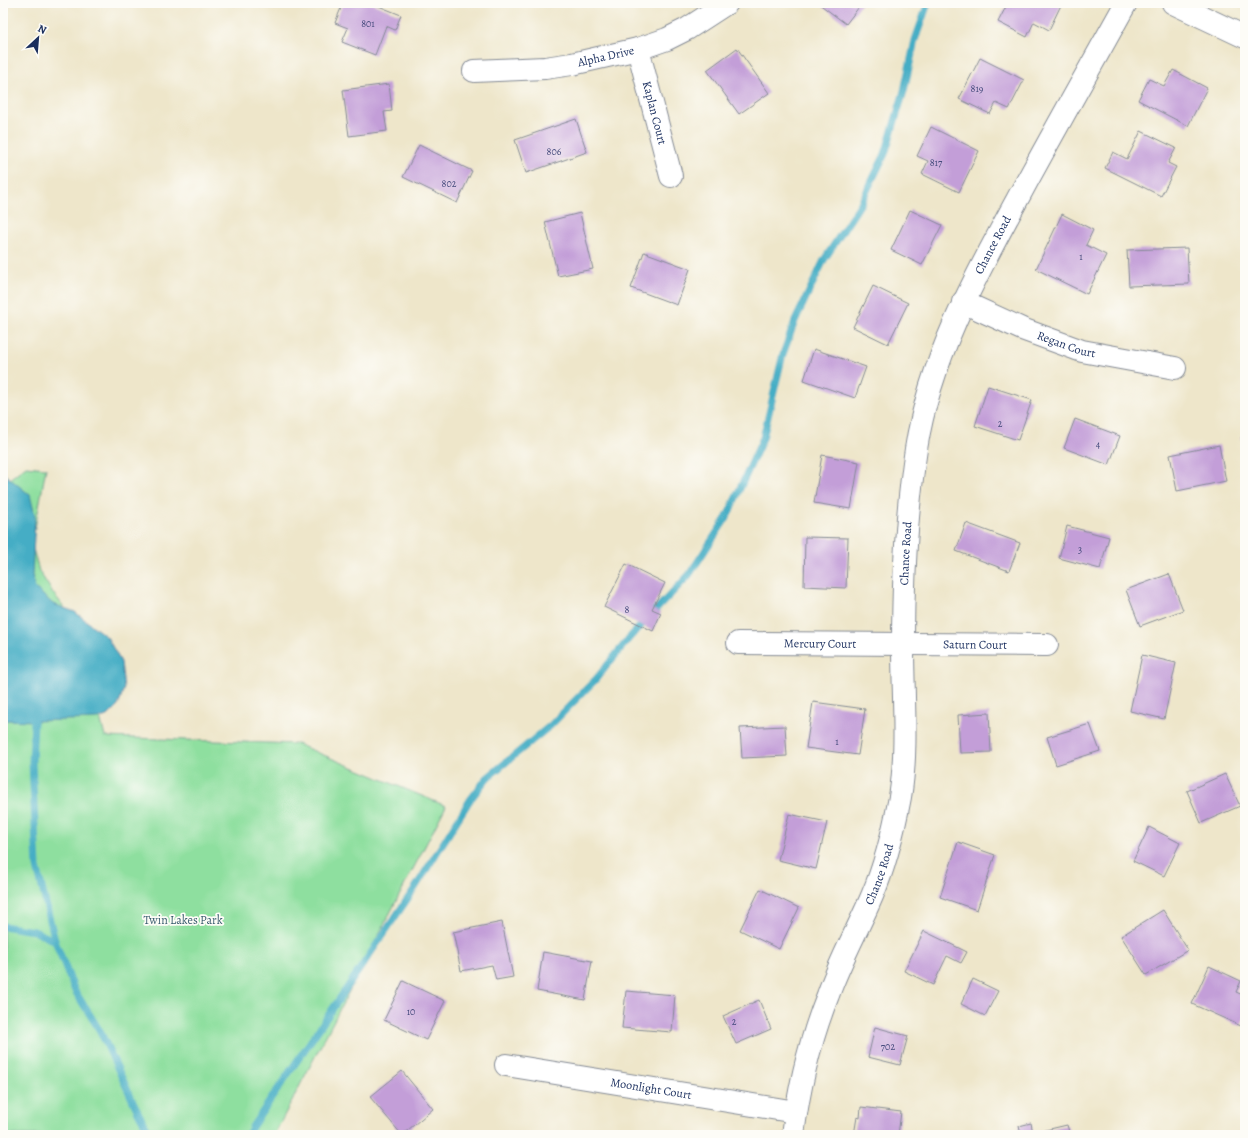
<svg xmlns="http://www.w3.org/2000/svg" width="1248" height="1138" font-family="Alegreya,serif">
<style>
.green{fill:#8edf9f;stroke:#54877e}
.water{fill:#45adc5;stroke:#306e92}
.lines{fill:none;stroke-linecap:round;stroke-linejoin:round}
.stream{stroke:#45adc5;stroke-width:7}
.building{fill:#c39ed8}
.minor-casing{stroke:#848a94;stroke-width:24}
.minor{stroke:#fff;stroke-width:22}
.labels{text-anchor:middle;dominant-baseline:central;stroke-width:3.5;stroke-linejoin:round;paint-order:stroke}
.number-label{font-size:10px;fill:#454b7c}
.street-label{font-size:12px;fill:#1b2f5e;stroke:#fdfcf7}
.park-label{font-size:12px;fill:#385b6e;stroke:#fdfcf7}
</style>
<rect width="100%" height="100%" fill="#fdfcf7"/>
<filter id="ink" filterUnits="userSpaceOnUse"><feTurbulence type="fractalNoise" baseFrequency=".025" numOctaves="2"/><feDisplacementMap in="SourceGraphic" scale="8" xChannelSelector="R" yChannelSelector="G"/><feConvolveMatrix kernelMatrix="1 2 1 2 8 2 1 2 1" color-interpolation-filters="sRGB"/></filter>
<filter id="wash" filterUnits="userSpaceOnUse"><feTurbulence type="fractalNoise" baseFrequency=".012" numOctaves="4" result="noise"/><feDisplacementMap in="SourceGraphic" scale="16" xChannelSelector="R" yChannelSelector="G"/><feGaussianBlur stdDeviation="0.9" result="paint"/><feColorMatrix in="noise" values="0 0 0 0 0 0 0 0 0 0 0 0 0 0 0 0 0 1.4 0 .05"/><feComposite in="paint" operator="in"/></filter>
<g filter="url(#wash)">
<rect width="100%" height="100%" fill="#eee6ca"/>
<polygon class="green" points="26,466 46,468 32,545 39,571 53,593 76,622 105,737 297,744 446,806 274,1135 3,1135 3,484"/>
<polygon class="water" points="3,473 30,495 35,516 32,575 35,588 53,604 75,612 107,637 121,662 124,688 118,706 109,715 98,719 34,721 3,720"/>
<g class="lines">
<g class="stream">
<polyline points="29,714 34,721 32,762 37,867 55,941 75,991 100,1031 139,1114 151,1135"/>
<polyline points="3,926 34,931 55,941"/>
<polyline points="248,1135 252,1127 415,888 470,800 487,778 551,725 596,679 631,636 689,575 727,517 763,438 783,354 795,321 824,260 861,203 885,154 904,91 915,40 928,3"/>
</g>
</g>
<g id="blocks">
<g class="building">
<polygon points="343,3 371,3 401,15 395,30 386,26 375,55 342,42 348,28 335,23"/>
<polygon points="818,3 862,3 846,24"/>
<polygon points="1008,3 1062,3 1049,30 1034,22 1027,37 998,22"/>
<polygon points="737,48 769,93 739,114 707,70"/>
<polygon points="980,58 1024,80 1009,109 996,103 990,114 959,99"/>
<polygon points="1173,70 1207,88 1188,126 1138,100 1149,79 1164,86"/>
<polygon points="389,84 392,111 384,112 387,131 349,136 343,90"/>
<polygon points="576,119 587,152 526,173 515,140"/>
<polygon points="931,127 979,151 959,192 922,174 928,161 917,156"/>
<polygon points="1141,131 1176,148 1168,163 1176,167 1161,196 1105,168 1113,152 1127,159"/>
<polygon points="419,145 472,171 457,203 403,177"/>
<polygon points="910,210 942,225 922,265 891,250"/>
<polygon points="580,213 593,269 558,276 545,222"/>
<polygon points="1062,214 1093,230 1086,245 1106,255 1087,294 1036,269"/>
<polygon points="1187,248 1189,284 1129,286 1127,250"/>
<polygon points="644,252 690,269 677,305 631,288"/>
<polygon points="873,286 908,303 888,344 853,327"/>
<polygon points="814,349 866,367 855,398 804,380"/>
<polygon points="988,386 1032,400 1018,440 975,426"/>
<polygon points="1075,419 1120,436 1109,465 1064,448"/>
<polygon points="1245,430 1245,441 1241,438"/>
<polygon points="1219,445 1226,481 1177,491 1170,455"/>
<polygon points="822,455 859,462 851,509 814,503"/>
<polygon points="966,523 1020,543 1009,571 956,551"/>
<polygon points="1067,526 1109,537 1100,569 1059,558"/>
<polygon points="805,537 848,538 846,588 804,586"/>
<polygon points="626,564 665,583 652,609 661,613 653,631 604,607"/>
<polygon points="1169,574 1183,610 1140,626 1126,590"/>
<polygon points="1142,655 1176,663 1164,719 1130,711"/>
<polygon points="813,702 865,709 858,755 806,748"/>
<polygon points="989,713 991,752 960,753 958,715"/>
<polygon points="1090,724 1100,751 1056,765 1047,737"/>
<polygon points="785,726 787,756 742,758 740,728"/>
<polygon points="1225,774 1240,806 1201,823 1187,791"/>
<polygon points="789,814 827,822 816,869 778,860"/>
<polygon points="1149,827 1180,843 1164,876 1133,861"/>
<polygon points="958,842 995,855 977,910 940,897"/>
<polygon points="760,889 799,908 779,949 740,930"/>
<polygon points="1163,910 1188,950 1146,975 1121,936"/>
<polygon points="502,922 513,977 496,980 492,965 461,971 453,932"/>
<polygon points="924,931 967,952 961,963 947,956 933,985 904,971"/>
<polygon points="543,952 592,961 585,1000 537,991"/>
<polygon points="1209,966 1241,981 1236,992 1245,996 1245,1016 1241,1026 1192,1004"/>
<polygon points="973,979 998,991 985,1016 961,1004"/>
<polygon points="403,981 445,1001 426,1040 384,1020"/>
<polygon points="626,991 675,995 672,1032 622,1028"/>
<polygon points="759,1000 771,1029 736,1044 723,1016"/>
<polygon points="875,1027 908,1036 900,1065 868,1057"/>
<polygon points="402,1071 433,1109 402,1135 370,1097"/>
<polygon points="861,1107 901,1112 898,1135 854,1135 857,1117 860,1118"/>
<polygon points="1031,1123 1033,1133 1067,1125 1070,1135 1021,1135 1019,1126"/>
</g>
</g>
</g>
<g filter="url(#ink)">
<use href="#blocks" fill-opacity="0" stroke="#848a94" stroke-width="1"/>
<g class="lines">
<g class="minor-casing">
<g id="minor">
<polyline points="1173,3 1245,37"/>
<path id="s1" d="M638,49L671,176"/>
<path id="s2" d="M474,71L545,68L572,64L638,49L667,39L687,29L727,3"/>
<path id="s3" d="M963,302L1022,329L1082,351L1175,368"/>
<path id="s4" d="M738,643L1047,645"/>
<path id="s5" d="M506,1065L796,1112"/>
<path id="s6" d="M793,1135C799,1087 810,1040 828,995C840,961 858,929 872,896C885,866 894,829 900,797C908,750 903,695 903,647C903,580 906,514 916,449C930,359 975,277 1018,198C1053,133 1090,68 1126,3"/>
</g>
</g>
<use href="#minor" class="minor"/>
</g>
</g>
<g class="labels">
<g class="number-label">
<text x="368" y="23">801</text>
<text x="977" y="88">819</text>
<text x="554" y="151">806</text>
<text x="936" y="162">817</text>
<text x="449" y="183">802</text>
<text x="1081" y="256">1</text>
<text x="1000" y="423">2</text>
<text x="1098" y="444">4</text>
<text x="1080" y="549">3</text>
<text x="627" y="609">8</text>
<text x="837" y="741">1</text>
<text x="411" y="1011">10</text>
<text x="734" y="1021">2</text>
<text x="888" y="1046">702</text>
</g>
<g class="street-label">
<text stroke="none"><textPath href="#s2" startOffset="133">Alpha Drive</textPath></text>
<text stroke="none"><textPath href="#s1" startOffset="66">Kaplan Court</textPath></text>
<text stroke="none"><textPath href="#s6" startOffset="924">Chance Road</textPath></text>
<text stroke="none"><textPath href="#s3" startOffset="112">Regan Court</textPath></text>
<text stroke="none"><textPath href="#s6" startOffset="600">Chance Road</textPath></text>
<text stroke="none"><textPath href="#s4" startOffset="82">Mercury Court</textPath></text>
<text stroke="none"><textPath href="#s4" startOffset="237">Saturn Court</textPath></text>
<text stroke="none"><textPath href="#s6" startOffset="276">Chance Road</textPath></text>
<text stroke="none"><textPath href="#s5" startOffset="147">Moonlight Court</textPath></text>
</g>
<g class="park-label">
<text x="183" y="920">Twin Lakes Park</text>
</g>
</g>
<rect width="1248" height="1138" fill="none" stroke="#fdfcf7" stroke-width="16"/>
<g transform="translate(38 38) rotate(26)" stroke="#fdfcf7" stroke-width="3" paint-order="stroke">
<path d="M0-3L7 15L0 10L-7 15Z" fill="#1b2f5e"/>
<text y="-6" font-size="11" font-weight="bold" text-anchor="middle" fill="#1b2f5e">N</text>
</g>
</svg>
